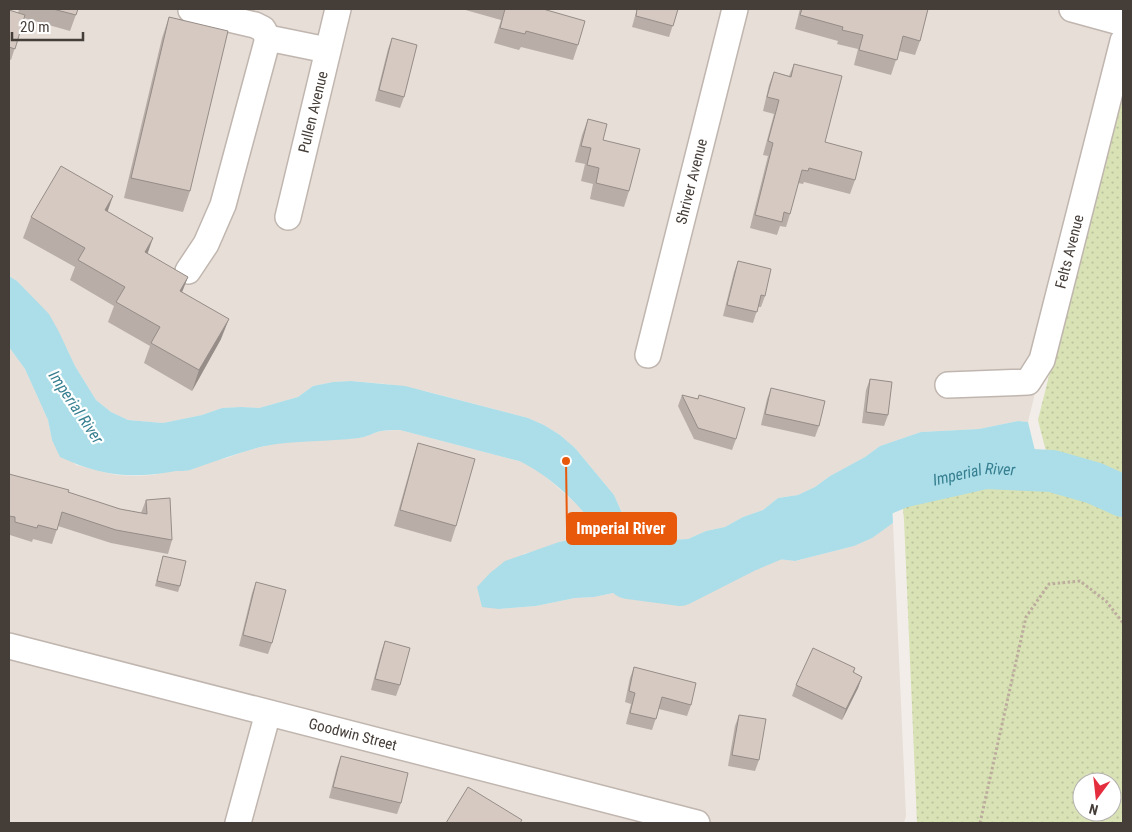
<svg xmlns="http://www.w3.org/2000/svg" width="1132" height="832" font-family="'Roboto Condensed',sans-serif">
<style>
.residential{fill:#e6ded7}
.park{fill:url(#park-dots);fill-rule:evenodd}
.water{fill:#abdee9}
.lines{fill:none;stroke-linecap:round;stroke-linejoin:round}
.river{stroke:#abdee9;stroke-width:42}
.minor-casing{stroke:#c0b6af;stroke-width:28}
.path{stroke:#bdab9e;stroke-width:3;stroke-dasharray:2.5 2.5;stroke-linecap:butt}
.minor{stroke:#fff;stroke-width:25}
.wall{fill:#b8ada7}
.shaded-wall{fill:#968d88}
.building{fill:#d6c9c2;stroke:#968d88}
.labels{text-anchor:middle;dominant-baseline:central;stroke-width:4.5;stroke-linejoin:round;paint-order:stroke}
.street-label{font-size:15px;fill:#453d38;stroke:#fff}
.water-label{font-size:16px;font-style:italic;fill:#367f90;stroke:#fff}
.leader{fill:none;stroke:#e8590c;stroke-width:2}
.callout-dot{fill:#e8590c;stroke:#fff;stroke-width:2}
.callout{fill:#e8590c;stroke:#e8590c;stroke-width:2}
.callout-label{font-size:16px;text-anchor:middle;font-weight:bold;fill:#fff}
</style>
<defs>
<pattern id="park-dots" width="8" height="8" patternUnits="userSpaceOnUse" patternTransform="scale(1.25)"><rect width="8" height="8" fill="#d8e2b5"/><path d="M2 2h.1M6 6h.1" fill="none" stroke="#bbc39c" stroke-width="1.8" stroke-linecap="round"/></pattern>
</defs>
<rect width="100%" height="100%" fill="#f2ede8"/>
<g class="residential">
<polygon points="9,9 1118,9 1079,211 1028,422 1018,421 979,429 921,432 880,446 865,457 830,476 815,487 798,495 778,498 763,510 743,517 725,527 706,531 688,539 670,540 653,533 622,513 614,495 575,448 560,435 544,425 528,418 425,391 387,384 352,381 333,382 313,386 298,397 259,408 241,407 222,408 202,415 163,423 128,420 111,412 96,400 75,366 67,349 32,297 17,281 9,276"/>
<polygon points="9,347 25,369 48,420 52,440 76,465 116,475 134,476 153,475 172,471 191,470 208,462 227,458 245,451 283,442 361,438 381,431 400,430 519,461 536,468 581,508 592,523 579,538 559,542 542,549 523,554 499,609 536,606 575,598 594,597 613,593 633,598 653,594 722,563 741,559 759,561 778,559 795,561 854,546 893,523 906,816 904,823 9,823"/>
</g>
<path class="park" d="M1123,78V823H917L904,520L901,487L985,468L1051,471L1038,420ZM1082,782H1112V812H1082Z"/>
<path class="water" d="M9,276L17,281L49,314L59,332L75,366L96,400L111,412L128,420L163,423L202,415L222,408L241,407L259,408L298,397L313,386L333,382L351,381L405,386L528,418L544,425L560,435L575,448L614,495L622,513L653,533L670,540L688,539L706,531L725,527L743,517L763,510L778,498L798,495L815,487L830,476L865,457L880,446L921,432L979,429L1018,421L1028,422L1037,459L983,457L897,476L891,485L893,523L872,538L854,546L795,561L778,559L759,561L741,559L722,563L653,594L633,598L613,593L594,597L575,598L536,606L499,609L482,607L477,587L490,573L505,561L559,542L579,538L592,523C576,500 544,472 519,461L400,430C393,430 387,430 381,431C373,433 367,437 359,438C327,442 296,440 265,446C240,452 216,461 193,469C186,472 178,470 170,472C128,479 99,475 60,457L52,440L48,420L25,369L9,347Z"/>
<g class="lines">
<g class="river">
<path id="s1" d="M837,514L901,487L985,468L1052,471L1094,483L1123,496"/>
<polyline points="619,569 628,578 680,585 745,552 778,538"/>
</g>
<g class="minor-casing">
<g id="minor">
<polyline points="1072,9 1123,23"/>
<polyline points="191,10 255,25 263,29 268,38"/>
<path id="s2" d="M288,217L338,9"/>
<polyline points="188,271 206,244 223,205 268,38 327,50"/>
<path id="s3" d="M648,355L735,9"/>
<path id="s4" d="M948,385L1028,382L1042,360L1123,41"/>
<path id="s5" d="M9,646L697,823"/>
<polyline points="238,823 268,713"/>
</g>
</g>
<polyline class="path" points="980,823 1026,617 1049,584 1080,581 1106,601 1123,623"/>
<use href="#minor" class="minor"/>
</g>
<g class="wall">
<polygon points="19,9 78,9 70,31 24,18 11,60 9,59 9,10 18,13"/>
<polygon points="462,9 543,9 578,45 573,60 521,47 519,50 494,43 501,20"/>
<polygon points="637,9 678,9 669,37 632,27"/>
<polygon points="800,9 928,9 920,41 915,55 899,51 891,75 854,65 858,49 837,44 838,41 795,29"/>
<polygon points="169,17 190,191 183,212 124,198 162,38"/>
<polygon points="392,38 404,97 400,108 375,101 388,49"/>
<polygon points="794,64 825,142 855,180 850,194 804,182 803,184 798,183 790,214 786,227 780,226 777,235 750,228 768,156 763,155 774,114 763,111 769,85 774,72 789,76"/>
<polygon points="588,119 603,140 629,191 624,207 590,199 593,184 581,181 585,164 575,162 582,135"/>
<polygon points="107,212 147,254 188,277 182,292 221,339 192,391 144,363 150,346 108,322 114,306 70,280 75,267 23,238 31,217"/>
<polygon points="738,261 765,296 761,307 758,307 753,323 723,316 734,272"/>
<polygon points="870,379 888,415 884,426 862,423 866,390"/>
<polygon points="771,388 819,426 815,437 761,425 767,399"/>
<polygon points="682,395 698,399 736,439 732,450 694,439 678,406"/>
<polygon points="418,443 456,526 451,542 394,526 413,459"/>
<polygon points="9,474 120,509 141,513 146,500 172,540 168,554 111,543 58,526 52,544 33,539 32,542 10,535 10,531 9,531"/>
<polygon points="163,556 180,586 178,592 155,586"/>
<polygon points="256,582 272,643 268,654 239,646 252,593"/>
<polygon points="385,641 400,685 396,696 371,690 381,652"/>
<polygon points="634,667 691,705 687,716 659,709 652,730 626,724 631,704 625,702 630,678"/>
<polygon points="855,668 854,673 862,677 858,688 842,720 792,696 796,685"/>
<polygon points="739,715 759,760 755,771 728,766 735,726"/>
<polygon points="341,756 401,803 397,814 329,798 337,767"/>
</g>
<g class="shaded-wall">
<polygon points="113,196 106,216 105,210"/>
<polygon points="153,238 146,258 145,252"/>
<polygon points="188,277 180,297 180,291"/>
<polygon points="229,319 221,339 192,391 199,370"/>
<polygon points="862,677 858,688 842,720 846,709"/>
</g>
<g class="building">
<polygon points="53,9 78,9 76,15"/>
<polygon points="505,9 543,9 585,21 578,45 526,31 525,34 500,28"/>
<polygon points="637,9 678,9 673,26 636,16"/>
<polygon points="802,9 928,9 920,41 903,36 897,60 859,50 863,35 842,30 843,27 800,15"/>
<polygon points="9,10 25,15 15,49 9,47"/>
<polygon points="169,17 228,31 190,191 131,178"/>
<polygon points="392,38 417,45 404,97 379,90"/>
<polygon points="794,64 842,76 825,142 862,152 855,180 809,168 808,171 802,170 790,214 784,212 782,222 755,215 773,143 768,141 779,100 767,97 774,72 791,77"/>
<polygon points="588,119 607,124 603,140 640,149 629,191 596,183 599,168 587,165 591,148 581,146"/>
<polygon points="61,166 113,196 105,210 153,238 145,252 188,277 180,291 229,319 199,370 151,343 160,327 116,302 125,287 78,260 85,248 31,217"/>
<polygon points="738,261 771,269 765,296 761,295 757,312 727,305"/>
<polygon points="870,379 892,382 888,415 866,412"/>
<polygon points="771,388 825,401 819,426 765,414"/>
<polygon points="682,395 698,399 699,395 745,408 736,439 698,428"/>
<polygon points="418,443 475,459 456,526 400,510"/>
<polygon points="9,474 69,490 68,492 120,509 147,514 146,500 170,498 172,540 116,530 62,512 57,530 38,525 37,528 15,522 15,517 9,516"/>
<polygon points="163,556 186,561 180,586 157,581"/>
<polygon points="256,582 286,590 272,643 243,635"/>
<polygon points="385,641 410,648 400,685 375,679"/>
<polygon points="813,648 855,668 853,672 862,677 846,709 796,685"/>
<polygon points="634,667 696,683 691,705 662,697 656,719 630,713 635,693 629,691"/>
<polygon points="739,715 766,719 759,760 732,755"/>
<polygon points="341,756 408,773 401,803 333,787"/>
<polygon points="468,787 522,820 520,823 446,823"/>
</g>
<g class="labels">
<g class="street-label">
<text stroke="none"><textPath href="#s2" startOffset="108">Pullen Avenue</textPath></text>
<text stroke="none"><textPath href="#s3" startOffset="179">Shriver Avenue</textPath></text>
<text stroke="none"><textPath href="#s4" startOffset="218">Felts Avenue</textPath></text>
<text stroke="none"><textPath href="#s5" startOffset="355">Goodwin Street</textPath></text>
</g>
<g class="water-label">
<text transform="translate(76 407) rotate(56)">Imperial River</text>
<text stroke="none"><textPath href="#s1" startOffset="144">Imperial River</textPath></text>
</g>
</g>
<path class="leader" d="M566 461L567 529"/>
<circle class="callout-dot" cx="566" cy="461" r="5"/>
<rect class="callout" x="567" y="513" width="109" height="31" rx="5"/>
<g class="callout-label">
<text x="621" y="534">Imperial River</text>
</g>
<rect width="1132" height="832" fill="none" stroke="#453d38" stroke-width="20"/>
<g transform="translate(1097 797) rotate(195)"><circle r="24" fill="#ffffff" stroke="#b5b1af"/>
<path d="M0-4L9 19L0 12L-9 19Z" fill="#e42e3d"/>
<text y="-8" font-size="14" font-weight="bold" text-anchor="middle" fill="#453d38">N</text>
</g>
<path d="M12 32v8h71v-8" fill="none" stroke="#453d38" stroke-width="2.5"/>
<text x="20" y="32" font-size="15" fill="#453d38" stroke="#ffffff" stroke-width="4" paint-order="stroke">20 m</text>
</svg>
